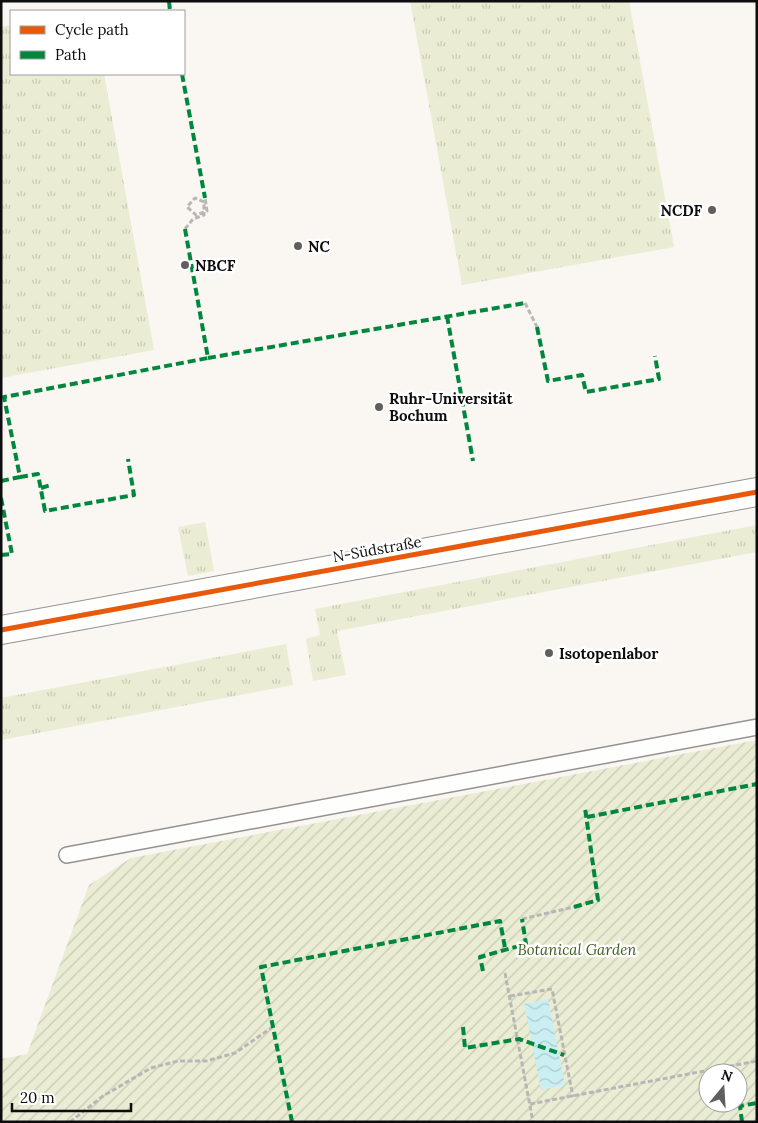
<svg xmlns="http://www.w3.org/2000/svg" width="758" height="1123" font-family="Lora,serif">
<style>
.grass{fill:url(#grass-tufts)}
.garden{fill:url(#garden-furrows);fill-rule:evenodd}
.water{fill:url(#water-waves)}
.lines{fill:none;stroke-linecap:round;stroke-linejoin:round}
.lane-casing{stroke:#949290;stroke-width:18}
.street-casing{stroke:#949290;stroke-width:30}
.path{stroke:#b8b7b6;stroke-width:3;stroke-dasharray:5 2.5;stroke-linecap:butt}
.lane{stroke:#fefefd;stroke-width:15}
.street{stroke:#fefefd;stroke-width:28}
.quiet{stroke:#00873e;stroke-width:4;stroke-dasharray:8 4;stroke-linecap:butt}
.cycleway-casing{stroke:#fff;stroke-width:8}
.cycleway{stroke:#e8590c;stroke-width:5}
.poi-dot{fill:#605f5d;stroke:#fff;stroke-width:2}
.labels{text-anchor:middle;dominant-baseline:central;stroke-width:5;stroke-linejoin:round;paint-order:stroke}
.poi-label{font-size:15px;font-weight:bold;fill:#0d0d0d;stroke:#fff;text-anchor:start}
.street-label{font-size:15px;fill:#0d0d0d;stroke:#fff}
.park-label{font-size:15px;font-style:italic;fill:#3f6022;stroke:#fff}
</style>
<defs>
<pattern id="grass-tufts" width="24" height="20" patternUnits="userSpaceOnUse" patternTransform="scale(1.25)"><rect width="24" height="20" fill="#eaedd3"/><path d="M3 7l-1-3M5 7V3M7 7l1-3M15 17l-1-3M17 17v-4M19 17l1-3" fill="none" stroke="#c8cab4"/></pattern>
<pattern id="garden-furrows" width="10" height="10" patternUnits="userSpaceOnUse" patternTransform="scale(1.25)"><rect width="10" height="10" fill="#eaedd3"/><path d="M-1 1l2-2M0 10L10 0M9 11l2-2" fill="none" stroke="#c8cab4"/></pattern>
<pattern id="water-waves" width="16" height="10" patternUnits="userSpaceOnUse" patternTransform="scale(1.25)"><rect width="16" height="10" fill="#caeef2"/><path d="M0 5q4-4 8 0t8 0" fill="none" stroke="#accbce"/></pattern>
</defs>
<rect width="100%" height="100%" fill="#faf6f2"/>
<g class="grass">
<polygon points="410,1 629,1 674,247 462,285"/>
<polygon points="11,25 11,74 104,74 154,350 1,378 1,27"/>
<polygon points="205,522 214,571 188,576 178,527"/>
<polygon points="757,525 757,552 337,631 346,675 313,681 306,639 320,635 315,609"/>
<polygon points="286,644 293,685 1,740 1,698"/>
</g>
<path class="garden" d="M757,740V1122H1V1059L27,1054L89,885L131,858ZM708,1073H738V1103H708Z"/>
<polygon class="water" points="548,999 565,1085 541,1090 524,1004"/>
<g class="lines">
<g class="lane-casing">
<polyline id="lane" points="67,855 757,727"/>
</g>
<g class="street-casing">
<polyline id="street" points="1,630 757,492"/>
</g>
<g class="path">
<polyline points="185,229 193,219 204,215 204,202 195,198 187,207 196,215 207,211 205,198"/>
<polyline points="525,303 537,327"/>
<polyline points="522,919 574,907"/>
<polyline points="505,973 533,1122"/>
<polyline points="510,996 552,989 573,1097"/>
<polyline points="530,1104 757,1061"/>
<polyline points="70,1122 103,1096 151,1068 178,1061 206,1061 235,1053 274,1026"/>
</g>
<use href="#lane" class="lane"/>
<use href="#street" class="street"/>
<g class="quiet">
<polyline points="169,1 170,11"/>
<polyline points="182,74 205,198"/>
<polyline points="447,316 473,461"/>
<polyline points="537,327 548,381 582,375 586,392 659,379 655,356"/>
<polyline points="208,358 525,303"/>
<polyline points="20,477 38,474 45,511 134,495 128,459"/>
<polyline points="1,481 20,477 4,397 208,358 185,229"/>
<polyline points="41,488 51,485"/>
<polyline points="1,498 12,554 1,555"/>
<polyline points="587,817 757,784"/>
<polyline points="574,907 598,900 585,808"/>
<polyline points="483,971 480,957 526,944 522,919"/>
<polyline points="463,1027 465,1048 519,1039 564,1055"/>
<polyline points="292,1122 261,967 500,921 505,948"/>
<polyline points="742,1122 740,1106 757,1103"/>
</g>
<g class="cycleway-casing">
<polyline id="cycleway" points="1,630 757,492"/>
</g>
<use href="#cycleway" class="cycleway"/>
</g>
<g class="poi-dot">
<circle cx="712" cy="210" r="5"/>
<circle cx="298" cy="246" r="5"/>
<circle cx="185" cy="265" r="5"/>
<circle cx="379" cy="407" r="5"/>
<circle cx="549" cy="653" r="5"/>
</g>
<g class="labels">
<g class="poi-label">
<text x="702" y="210" text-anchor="end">NCDF</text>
<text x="308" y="246">NC</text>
<text x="195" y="265">NBCF</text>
<text x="389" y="398">Ruhr-Universität<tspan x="389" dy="17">Bochum</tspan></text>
<text x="559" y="653">Isotopenlabor</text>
</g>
<g class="street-label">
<text transform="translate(377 549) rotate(-10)">N-Südstraße</text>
</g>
<g class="park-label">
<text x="577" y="949">Botanical Garden</text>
</g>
</g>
<rect width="758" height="1123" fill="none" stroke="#0d0d0d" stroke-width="5"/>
<rect x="10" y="10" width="175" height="65" fill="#ffffff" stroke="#9e9e9e"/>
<rect x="20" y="26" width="25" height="8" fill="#e8590c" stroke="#9e9e9e"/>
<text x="55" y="35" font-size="15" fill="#0d0d0d">Cycle path</text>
<rect x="20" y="51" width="25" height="8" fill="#00873e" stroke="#9e9e9e"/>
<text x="55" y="60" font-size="15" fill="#0d0d0d">Path</text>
<g transform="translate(723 1088) rotate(18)"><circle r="24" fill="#ffffff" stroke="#9e9e9e"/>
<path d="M0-4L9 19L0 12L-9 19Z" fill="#605f5d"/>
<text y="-8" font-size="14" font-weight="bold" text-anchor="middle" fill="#0d0d0d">N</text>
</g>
<path d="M12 1103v8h119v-8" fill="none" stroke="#0d0d0d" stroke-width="2.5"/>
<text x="20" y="1103" font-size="15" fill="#0d0d0d" stroke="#ffffff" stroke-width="4" paint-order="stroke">20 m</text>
</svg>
